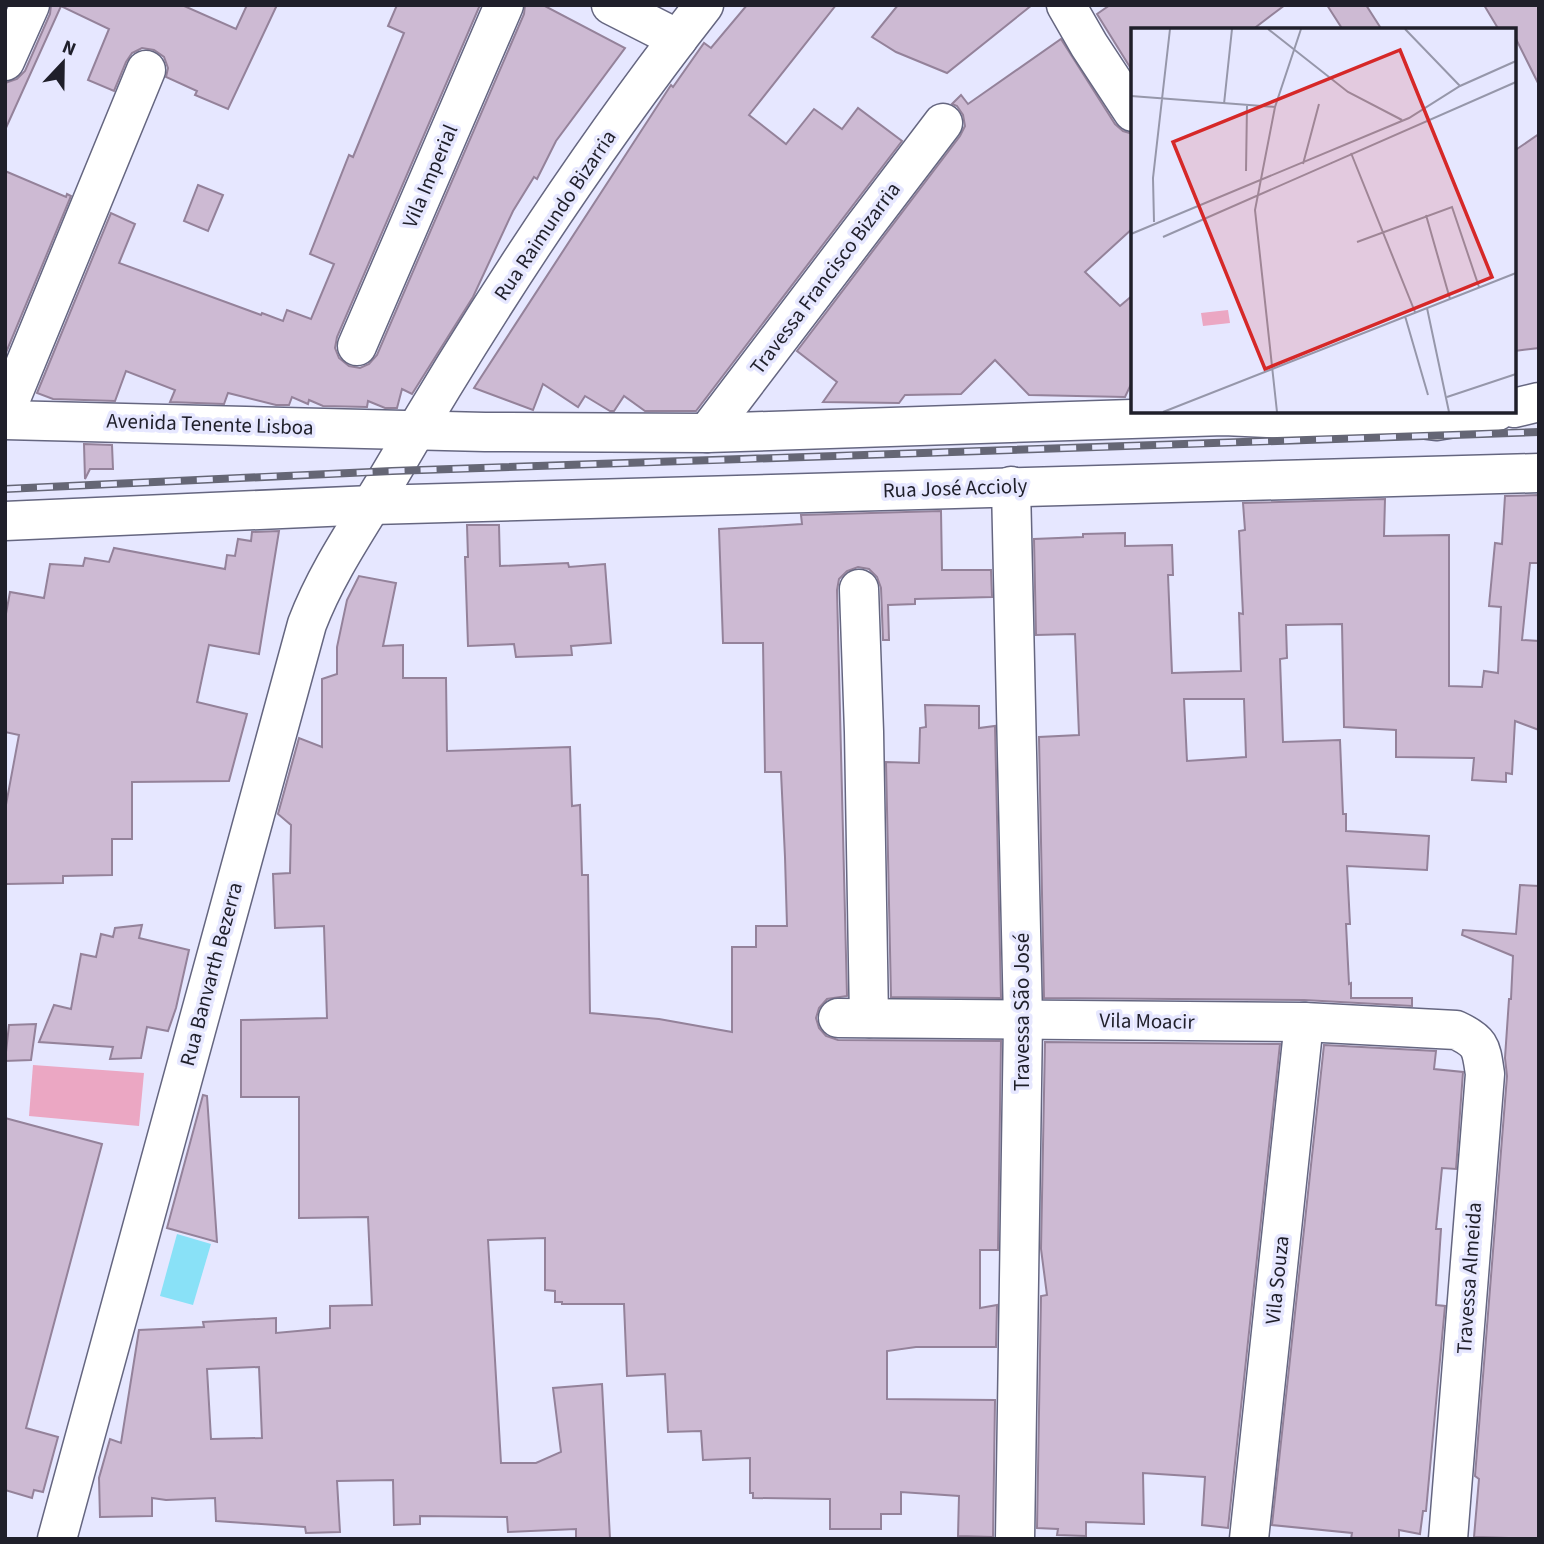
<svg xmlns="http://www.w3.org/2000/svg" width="1544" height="1544" font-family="'Source Sans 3',sans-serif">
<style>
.green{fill:#eba7c3}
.water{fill:#89e1f7}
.building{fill:#cdbad3;stroke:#94829a;stroke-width:2;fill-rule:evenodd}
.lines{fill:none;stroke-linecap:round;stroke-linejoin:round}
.minor-casing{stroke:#656680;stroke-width:41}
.minor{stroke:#fff;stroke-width:38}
.rail-casing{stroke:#656675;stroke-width:8}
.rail{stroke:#e6e7ff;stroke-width:5;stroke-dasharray:16;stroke-linecap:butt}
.labels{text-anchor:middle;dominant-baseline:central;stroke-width:7;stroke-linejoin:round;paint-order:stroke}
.street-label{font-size:21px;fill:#1f1f2a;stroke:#e6e7ff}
.inset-road{fill:none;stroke:#9697aa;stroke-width:2}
.view{fill:#d62828;fill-opacity:0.15;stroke:#d62828;stroke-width:3.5}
.inset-edge{fill:none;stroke:#1f1f2a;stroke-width:3.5}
</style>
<rect width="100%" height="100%" fill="#e6e7ff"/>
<polygon class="green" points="33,1065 144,1073 139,1126 29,1116"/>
<polygon class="water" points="177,1234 211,1244 193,1305 160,1296"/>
<g class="building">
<polygon points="51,5 182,5 236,29 247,5 277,5 228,109 195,95 197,91 166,77 168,68 164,57 154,50 142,48 132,53 126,62 114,91 88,80 109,29 61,6 5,130 5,83 17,79 25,71 50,14"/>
<polygon points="397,5 480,5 337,337 335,348 339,358 349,366 360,368 369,364 377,355 524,14 525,5 543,5 625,48 556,141 537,179 534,177 513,211 473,297 412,394 402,389 397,408 385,408 368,401 367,407 323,406 309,400 308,404 292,397 289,405 276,405 228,393 224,404 170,402 175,390 126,371 115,401 53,399 37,393 111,213 135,224 119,263 261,315 262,313 283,321 287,310 311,319 334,264 310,254 349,155 353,157 404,33 388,26"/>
<polygon points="747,5 836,5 749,115 786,144 814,109 842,129 858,108 902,141 696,411 645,411 624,396 614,411 610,411 585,396 578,407 543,384 533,410 474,388 671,85 673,87 704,43 711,48"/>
<polygon points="898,5 1032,5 947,73 896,52 872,37"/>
<polygon points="1110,5 1285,5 1252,30 1133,30 1133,72 1097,14"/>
<polygon points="1327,5 1366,5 1382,30 1343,30"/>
<polygon points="1484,5 1539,5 1539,85 1514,35 1514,30 1499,30"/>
<polygon points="1061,39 1115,124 1123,131 1133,134 1133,228 1085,272 1120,306 1133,295 1133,380 1125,397 1029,395 995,360 961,394 905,395 899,403 823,402 837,382 797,351 960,136 965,126 963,115 957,106 952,104 961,95 968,104"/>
<polygon points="1539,134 1539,348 1514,351 1514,151"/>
<polygon points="5,171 66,197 67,194 71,196 5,355"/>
<polygon points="198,185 223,195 208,231 184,221"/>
<polygon points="84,444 112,445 113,469 90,469 85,479"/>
<path d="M1539,495V563H1530L1522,640L1539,641V730L1515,721L1512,774L1506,773V782L1472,780L1474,758L1396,757V730L1344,727L1342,624L1286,625L1287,658L1280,659L1283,742L1340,740L1343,814H1346V831L1429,836L1427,870L1347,866L1350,924H1346L1349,984L1351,983V998H1412V1006L1304,1000L1044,998L1039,737L1079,735L1075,634L1036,635L1034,539L1083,537V534L1125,533V546L1172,545L1173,575H1168L1172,673L1241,671L1239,613L1243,614L1239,531L1245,530L1243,503L1385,499L1384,536L1449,535V686L1482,687L1484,671L1498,673L1501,607L1489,606L1495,543L1502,544L1505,496ZM1184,699H1244L1246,757L1187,761Z"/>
<path d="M941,511L942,570H991L992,597L915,599V604L888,605L889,640H883L881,588L877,577L869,569L858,567L847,571L839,579L837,590L847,996L827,999L819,1008L816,1018L819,1028L826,1036L838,1040L1001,1041L998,1250H980V1308L997,1305L996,1347H916L887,1351V1399L995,1400L993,1537L958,1536L959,1496L901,1492V1514H881V1529H830V1499L753,1498V1493H750V1458L703,1460L701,1431L668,1432L665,1374L627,1376L624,1304H562V1302H555V1291L545,1290V1238L488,1240L501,1463H536L561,1452L553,1388L602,1384L610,1539H576V1529L508,1532L507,1517L420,1516V1524L394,1525L393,1480L337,1481L340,1532L306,1533L305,1527L216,1521L215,1498L166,1500L152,1498V1516L100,1517L99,1478L110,1439L121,1443L139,1330L204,1327L203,1322L276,1318V1333L330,1328V1306L372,1305L368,1217L299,1218V1097H241V1020L327,1018L324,926L275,928L273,874L290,873L291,825L278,814L299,738L322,747V679L337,674V647L347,600L359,576L396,583L383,646L403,645V678H446L447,751L570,747L572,806L580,805L582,875H588L590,1013L659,1019L732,1032V947H756V926H787L785,857L781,772H765L763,643H723L719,529L802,524L801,515ZM259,1367L262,1438L211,1439L207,1369Z"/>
<polygon points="467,525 499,525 500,566 568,563 569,567 605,564 611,643 571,646 572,655 516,657 514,644 468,646 465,557 468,557"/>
<polygon points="279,531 259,654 209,645 197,702 247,714 229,781 132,782 132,839 112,839 112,875 63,876 63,883 6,884 5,810 19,735 5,732 5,619 10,592 44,598 50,564 83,566 85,558 109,562 114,548 225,569 227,555 235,556 238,539 251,541 252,532"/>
<polygon points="925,705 979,706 979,728 995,726 1001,998 891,997 886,762 919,763 920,728 926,727"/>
<polygon points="1520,885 1539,886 1539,1539 1474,1537 1479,1479 1475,1476 1507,1076 1505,1058 1509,999 1511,999 1513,956 1462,935 1463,930 1516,934"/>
<polygon points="142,925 139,938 189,950 176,1008 168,1031 147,1027 141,1058 110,1059 113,1047 39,1042 54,1005 71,1009 81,954 96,957 101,934 113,937 115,928"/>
<polygon points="36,1024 31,1060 5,1061 9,1025"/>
<polygon points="1045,1042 1280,1044 1228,1528 1202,1525 1205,1477 1143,1473 1144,1524 1086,1522 1086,1536 1057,1535 1058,1529 1037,1528 1041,1296 1047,1295 1041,1249"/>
<polygon points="1324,1045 1436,1051 1434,1069 1463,1072 1456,1169 1442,1168 1436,1229 1441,1229 1436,1305 1445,1306 1426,1511 1423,1511 1420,1534 1399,1530 1399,1539 1351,1539 1352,1533 1272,1525"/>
<polygon points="203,1095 207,1096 217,1242 167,1228"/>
<polygon points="5,1118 102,1144 26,1428 58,1437 43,1492 34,1490 32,1498 5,1490"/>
</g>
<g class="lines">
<g class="minor-casing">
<g id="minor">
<polyline points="611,5 678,39"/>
<polyline points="1066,5 1089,45 1133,112"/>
<polyline points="5,61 30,5"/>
<polyline points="357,346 504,5"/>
<polyline points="1514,408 1539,402"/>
<polyline points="5,413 146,70"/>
<polyline points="5,420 485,432 707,433 1224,416 1311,420 1388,415 1436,421 1497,411"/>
<polyline points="707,433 943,123"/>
<polyline points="1011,486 1023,1020 1015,1539"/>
<polyline points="5,521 372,505 1539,473"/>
<polyline points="859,589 864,732 869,1018"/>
<path d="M838,1018L1304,1022L1456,1030C1482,1042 1481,1048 1485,1074L1448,1539"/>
<path d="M57,1539L307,624C328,569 362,522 392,471C486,310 589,152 704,5"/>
<polyline points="1249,1539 1304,1022"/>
</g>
</g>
<use href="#minor" class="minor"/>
<g class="rail-casing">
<polyline id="rail" points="5,489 392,471 1539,432"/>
</g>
<use href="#rail" class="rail"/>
</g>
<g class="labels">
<g class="street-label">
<text transform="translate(430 176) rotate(-67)">Vila Imperial</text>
<text transform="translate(555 215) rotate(-56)">Rua Raimundo Bizarria</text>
<text transform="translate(825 278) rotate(-53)">Travessa Francisco Bizarria</text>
<text transform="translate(210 424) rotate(2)">Avenida Tenente Lisboa</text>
<text transform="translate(955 488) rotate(-2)">Rua José Accioly</text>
<text transform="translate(211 974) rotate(-75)">Rua Banvarth Bezerra</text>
<text transform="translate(1022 1012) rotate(-90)">Travessa São José</text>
<text transform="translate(1147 1021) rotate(1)">Vila Moacir</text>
<text transform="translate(1469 1278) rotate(-86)">Travessa Almeida</text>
<text transform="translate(1277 1280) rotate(-84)">Vila Souza</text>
</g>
</g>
<g transform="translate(1131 28)">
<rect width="385" height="385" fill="#e6e7ff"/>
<path d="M97,282L99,295L72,298L70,285Z" fill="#eba7c3"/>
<path class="inset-road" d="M137,1L217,64L271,92M274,1L329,58M0,68L144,79M93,76L101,1M220,125L284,284M172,136L188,76M115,143L116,77M295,187L319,271M23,194L22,150L39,1M0,206L278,90L329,58L385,33M32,209L385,54M226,214L321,179L348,259M296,280L318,384M274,288L297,367M316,369L385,346M32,384L385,245M146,384L124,182L144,79L170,1"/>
<path class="view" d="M269,22L361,249L134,341L42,114Z"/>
<rect width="385" height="385" class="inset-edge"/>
</g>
<rect width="1544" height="1544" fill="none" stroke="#1f1f2a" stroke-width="14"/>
<g transform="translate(63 63) rotate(22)" stroke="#e6e7ff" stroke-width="5" paint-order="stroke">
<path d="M0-5L12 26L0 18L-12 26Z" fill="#1f1f2a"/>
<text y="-10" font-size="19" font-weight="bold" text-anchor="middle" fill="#1f1f2a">N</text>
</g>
</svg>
